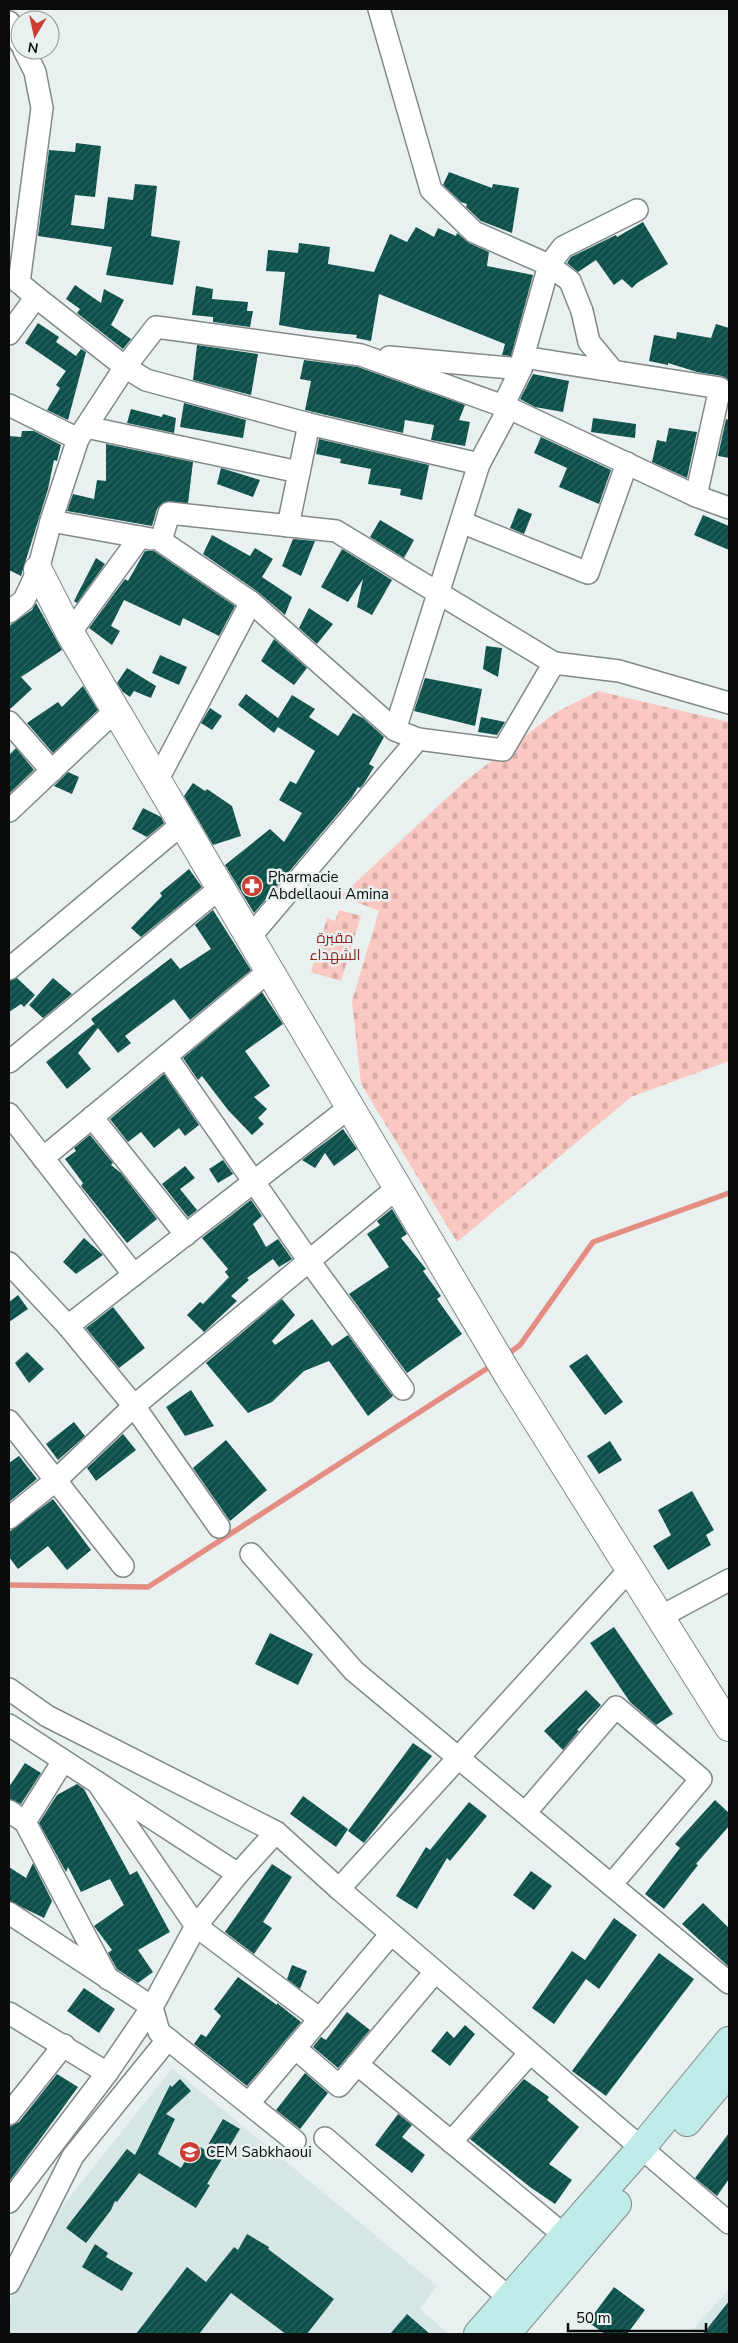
<svg xmlns="http://www.w3.org/2000/svg" width="738" height="2343" font-family="'Nunito Sans',Cairo,sans-serif">
<style>
.built{fill:#d6e6e4}
.cemetery{fill:url(#cemetery-stones)}
.lines{fill:none;stroke-linecap:round;stroke-linejoin:round}
.stream{stroke:#e48e83;stroke-width:5.5}
.building{fill:url(#building-hatch)}
.minor-casing{stroke:#828988;stroke-width:24}
.tertiary-casing{stroke:#828988;stroke-width:30}
.secondary-casing{stroke:#828988;stroke-width:30}
.minor{stroke:#fff;stroke-width:21}
.tertiary{stroke:#fff;stroke-width:28}
.secondary{stroke:#beebe7;stroke-width:28}
.labels{text-anchor:middle;dominant-baseline:central;stroke-width:5;stroke-linejoin:round;paint-order:stroke}
.poi-label{font-size:15px;fill:#0a0c0c;stroke:#e9f1f0;text-anchor:start}
.park-label{font-size:15px;fill:#8e2a23;stroke:#e9f1f0}
</style>
<defs>
<pattern id="cemetery-stones" width="16" height="16" patternUnits="userSpaceOnUse" patternTransform="scale(1.25)"><rect width="16" height="16" fill="#fbc8c1"/><path d="M2 7V4a2 2 0 0 1 4 0v3zM10 15v-3a2 2 0 0 1 4 0v3z" fill="#d6aba5"/></pattern>
<pattern id="building-hatch" width="6" height="6" patternUnits="userSpaceOnUse" patternTransform="scale(1.25)"><rect width="6" height="6" fill="#0c504b"/><path d="M-1 1l2-2M0 6l6-6M5 7l2-2" fill="none" stroke="#2e6460"/></pattern>
</defs>
<rect width="100%" height="100%" fill="#e9f1f0"/>
<g class="built">
<polygon points="172,2068 437,2286 420,2309 449,2334 9,2334 9,2301 39,2236"/>
<polygon points="729,2289 729,2334 689,2334"/>
</g>
<g class="cemetery">
<polygon points="598,691 729,722 729,1061 631,1097 457,1242 361,1084 352,1001 379,911 341,896 464,782 555,713"/>
<polygon points="339,910 361,916 341,981 311,972 327,918 335,921"/>
</g>
<g class="lines">
<g class="stream">
<polyline points="505,1356 520,1345 593,1242 729,1193"/>
<polyline points="9,1585 148,1587 494,1364"/>
</g>
</g>
<g class="building">
<polygon points="76,143 101,146 95,197 75,195 71,225 104,229 108,197 133,200 135,184 157,186 151,236 180,241 173,285 106,275 112,247 38,236 49,150 75,152"/>
<polygon points="449,172 492,188 493,184 519,188 512,233 481,221 466,207 467,204 461,202 443,185"/>
<polygon points="643,222 668,264 637,283 632,288 622,279 614,285 596,260 578,272 567,263 571,257 616,235 617,237"/>
<polygon points="416,227 434,237 438,228 456,236 457,233 469,243 489,252 487,266 533,275 511,356 502,355 505,344 379,294 371,341 356,338 357,335 307,330 279,325 285,272 266,271 268,250 298,253 299,243 330,247 328,264 374,272 390,234 407,242"/>
<polygon points="75,285 101,303 104,289 124,300 111,325 131,339 123,349 77,313 80,309 66,299"/>
<polygon points="196,286 213,289 212,299 248,302 247,311 253,311 250,327 213,322 213,317 192,315"/>
<polygon points="38,323 59,337 56,342 76,356 81,349 86,352 68,420 47,410 60,388 56,385 66,371 25,343"/>
<polygon points="716,324 729,328 729,380 722,376 697,372 668,363 668,365 649,361 654,335 676,339 677,332 711,338"/>
<polygon points="197,345 258,354 251,395 193,380"/>
<polygon points="304,360 358,367 465,405 459,420 470,422 465,446 431,440 434,425 405,420 403,433 305,410 311,381 300,379"/>
<polygon points="533,374 569,381 563,412 535,407 520,399"/>
<polygon points="184,403 246,420 243,438 180,427"/>
<polygon points="131,409 162,417 163,414 176,418 174,433 127,423"/>
<polygon points="593,418 636,424 635,438 591,432"/>
<polygon points="726,419 729,420 729,458 718,456"/>
<polygon points="669,428 697,432 687,478 652,462 657,440 666,442"/>
<polygon points="22,431 34,431 61,445 57,461 54,460 48,489 21,576 9,570 9,436 21,437"/>
<polygon points="541,437 611,470 599,504 559,487 567,468 534,453"/>
<polygon points="319,439 429,465 422,500 400,495 401,489 368,484 371,469 340,463 341,459 316,454"/>
<polygon points="106,444 193,462 188,503 164,502 157,509 152,526 67,511 73,494 94,499 97,480 106,481"/>
<polygon points="221,468 260,480 253,497 217,484"/>
<polygon points="518,508 532,514 524,534 510,528"/>
<polygon points="703,515 729,526 729,550 694,535"/>
<polygon points="380,520 414,540 404,558 370,537"/>
<polygon points="212,535 250,556 255,548 273,559 262,577 292,597 285,615 258,592 203,554"/>
<polygon points="293,539 315,541 301,576 282,566"/>
<polygon points="342,549 392,580 372,615 357,607 363,579 348,602 321,587"/>
<polygon points="145,551 154,551 235,606 219,636 183,618 180,626 124,600 111,626 120,631 112,645 89,628 125,579 128,581"/>
<polygon points="96,558 105,564 77,603 74,601"/>
<polygon points="36,603 62,650 21,677 32,689 9,710 9,626 32,610"/>
<polygon points="309,608 333,624 317,644 299,628"/>
<polygon points="274,639 307,668 294,685 261,661"/>
<polygon points="486,646 502,648 498,677 483,669"/>
<polygon points="160,655 187,667 179,685 152,673"/>
<polygon points="127,668 156,686 151,698 134,691 130,697 123,692 117,683"/>
<polygon points="425,678 482,689 475,726 414,711"/>
<polygon points="83,686 98,710 53,753 27,723 58,702 62,707"/>
<polygon points="246,694 278,718 292,695 315,709 309,717 338,736 353,713 363,718 384,737 369,764 374,767 363,785 360,788 358,787 352,797 254,913 225,865 270,829 284,842 302,813 279,800 290,781 296,784 315,751 278,727 274,733 238,705"/>
<polygon points="210,708 222,716 212,730 201,723"/>
<polygon points="481,717 505,722 497,735 478,732"/>
<polygon points="16,748 34,770 9,794 9,755"/>
<polygon points="68,772 79,777 72,794 54,786"/>
<polygon points="193,783 205,791 207,789 232,806 241,836 213,845 184,796"/>
<polygon points="143,808 161,817 164,823 147,837 132,829"/>
<polygon points="189,869 202,887 141,937 131,928 162,896 160,893"/>
<polygon points="213,910 251,970 190,1020 174,999 125,1036 131,1043 118,1053 98,1028 78,1053 91,1069 67,1089 46,1062 94,1024 96,1026 91,1019 171,958 180,969 211,949 195,925"/>
<polygon points="17,978 35,995 24,1007 21,1004 9,1012 9,981"/>
<polygon points="53,978 72,994 43,1018 29,1005"/>
<polygon points="262,992 283,1024 245,1051 270,1086 254,1097 267,1109 258,1118 264,1124 252,1135 228,1110 202,1076 198,1080 183,1058"/>
<polygon points="164,1074 199,1125 185,1136 179,1128 154,1148 141,1132 128,1142 110,1119"/>
<polygon points="343,1129 357,1149 334,1166 325,1153 315,1168 302,1160"/>
<polygon points="90,1135 113,1163 111,1165 121,1173 157,1219 127,1243 81,1186 83,1183 65,1159 76,1151 74,1148"/>
<polygon points="223,1160 233,1174 218,1183 209,1169"/>
<polygon points="185,1166 195,1178 180,1189 197,1210 188,1217 162,1184"/>
<polygon points="251,1200 262,1216 253,1224 266,1247 278,1239 292,1259 279,1267 273,1259 247,1278 249,1280 231,1296 237,1301 204,1332 187,1315 200,1302 203,1304 229,1277 225,1272 228,1269 202,1238"/>
<polygon points="392,1209 407,1234 401,1238 426,1269 423,1271 441,1296 437,1299 462,1334 407,1373 349,1294 389,1267 367,1234 380,1225 377,1221"/>
<polygon points="84,1238 103,1255 76,1274 63,1262"/>
<polygon points="18,1295 28,1309 9,1322 9,1302"/>
<polygon points="282,1299 295,1315 272,1341 275,1345 312,1319 332,1346 348,1335 393,1396 368,1416 329,1361 304,1371 272,1402 248,1413 206,1363"/>
<polygon points="113,1307 145,1348 119,1368 86,1328"/>
<polygon points="27,1352 44,1369 29,1383 15,1363"/>
<polygon points="587,1354 623,1402 605,1415 569,1366"/>
<polygon points="191,1390 214,1426 185,1436 166,1407"/>
<polygon points="74,1422 85,1436 58,1460 46,1444"/>
<polygon points="123,1434 136,1450 96,1481 87,1468"/>
<polygon points="226,1440 267,1490 230,1521 193,1468"/>
<polygon points="610,1441 622,1460 599,1474 587,1456"/>
<polygon points="19,1456 37,1479 9,1502 9,1463"/>
<polygon points="692,1491 714,1530 706,1535 711,1545 668,1570 653,1546 671,1535 658,1510"/>
<polygon points="53,1499 91,1550 67,1570 48,1546 18,1569 9,1557 9,1532"/>
<polygon points="614,1627 673,1714 656,1725 630,1702 590,1643"/>
<polygon points="270,1633 313,1654 298,1685 255,1664"/>
<polygon points="586,1690 601,1705 577,1730 579,1731 563,1750 544,1731"/>
<polygon points="413,1743 432,1756 364,1843 348,1831"/>
<polygon points="25,1763 41,1773 21,1804 9,1799 9,1787"/>
<polygon points="77,1784 84,1789 130,1875 137,1871 170,1932 138,1950 153,1972 138,1983 117,1969 108,1953 112,1950 94,1926 124,1905 110,1879 81,1892 68,1867 66,1872 39,1823 57,1795"/>
<polygon points="303,1796 348,1829 336,1847 290,1814"/>
<polygon points="715,1800 729,1813 729,1826 696,1864 698,1865 664,1909 645,1894 680,1848 675,1844"/>
<polygon points="469,1802 487,1816 450,1861 447,1858 417,1909 396,1896 426,1847 430,1850"/>
<polygon points="33,1863 52,1901 44,1918 9,1901 9,1867 26,1878"/>
<polygon points="272,1864 292,1877 263,1922 272,1928 254,1954 225,1932"/>
<polygon points="531,1871 552,1886 534,1910 513,1895"/>
<polygon points="703,1903 729,1928 729,1967 682,1924"/>
<polygon points="614,1918 637,1935 599,1989 586,1979 554,2024 532,2008 572,1951 585,1960"/>
<polygon points="659,1953 694,1979 606,2096 572,2071"/>
<polygon points="292,1965 307,1971 300,1989 287,1979"/>
<polygon points="238,1977 277,2005 277,2003 301,2022 247,2086 194,2044 201,2034 206,2037 221,2016 214,2009"/>
<polygon points="84,1988 115,2009 99,2033 67,2011"/>
<polygon points="347,2012 370,2030 338,2068 313,2047 321,2037 326,2040"/>
<polygon points="465,2025 475,2034 450,2066 431,2051 447,2031 454,2038"/>
<polygon points="305,2073 328,2093 300,2129 276,2110"/>
<polygon points="57,2074 78,2087 9,2182 9,2127 19,2122"/>
<polygon points="180,2079 191,2091 166,2114 175,2119 158,2154 181,2168 195,2144 205,2150 223,2119 240,2129 207,2184 210,2185 196,2208 139,2173 117,2202 115,2201 111,2210 86,2243 66,2228 127,2149 135,2155 170,2085 172,2087"/>
<polygon points="524,2079 549,2097 547,2100 579,2127 549,2164 572,2180 555,2204 530,2187 470,2139"/>
<polygon points="398,2114 412,2125 402,2137 425,2155 412,2173 375,2145"/>
<polygon points="729,2133 729,2179 717,2196 695,2178"/>
<polygon points="247,2234 269,2247 268,2249 334,2299 307,2334 286,2334 231,2293 199,2334 136,2334 187,2267 206,2282 234,2247 238,2250"/>
<polygon points="95,2244 108,2253 106,2257 133,2273 122,2291 82,2267"/>
<polygon points="614,2287 645,2310 627,2334 605,2334 588,2322"/>
<polygon points="729,2301 729,2334 703,2334"/>
<polygon points="407,2314 430,2334 390,2334"/>
</g>
<g class="lines">
<g class="minor-casing">
<g id="minor">
<polyline points="379,9 431,190 474,232 549,265 523,357"/>
<polyline points="9,22 20,43"/>
<polyline points="19,283 42,108 35,72 24,50"/>
<polyline points="36,297 125,367 146,380 309,424 479,464"/>
<polyline points="9,334 36,297 24,287"/>
<polyline points="389,357 521,369"/>
<polyline points="613,371 589,342 582,311 570,281 549,265 563,247 637,210"/>
<polyline points="9,405 78,439"/>
<polyline points="503,406 521,369 523,357 720,388 696,496"/>
<polyline points="509,408 696,496 729,508"/>
<polyline points="86,427 299,472"/>
<polyline points="51,521 151,539"/>
<polyline points="461,522 588,573 627,463"/>
<polyline points="288,526 309,424"/>
<polyline points="9,612 24,600 38,570 51,521 78,439 125,367 156,327 361,355 509,408 479,464 395,730 418,739"/>
<polyline points="70,633 140,537"/>
<polyline points="9,722 52,771"/>
<polyline points="395,730 251,602 161,541 169,513 336,531 554,663"/>
<polyline points="157,781 251,602"/>
<polyline points="9,811 116,710"/>
<polyline points="250,937 418,739 503,750 554,663 619,671 729,703"/>
<polyline points="9,969 182,824"/>
<polyline points="166,1056 309,1261 403,1389"/>
<polyline points="9,1062 220,888"/>
<polyline points="9,1114 134,1275"/>
<polyline points="92,1117 186,1235"/>
<polyline points="43,1158 270,970"/>
<polyline points="9,1263 68,1326 134,1406 397,1188"/>
<polyline points="68,1326 350,1107"/>
<polyline points="9,1421 123,1566"/>
<polyline points="9,1518 55,1481 134,1406 219,1527"/>
<polyline points="251,1554 354,1671 729,1983"/>
<polyline points="660,1617 729,1580"/>
<polyline points="9,1689 47,1716 276,1832 339,1889 729,2223"/>
<polyline points="9,1725 238,1874"/>
<polyline points="97,1782 196,1926 320,2019"/>
<polyline points="9,1811 25,1822 108,1979"/>
<polyline points="525,1813 616,1707 701,1779 611,1885"/>
<polyline points="25,1822 63,1761"/>
<polyline points="276,1832 238,1874 196,1926 152,2007 159,2032 295,2141"/>
<polyline points="339,1889 630,1569"/>
<polyline points="9,1913 152,2007 107,2073 9,2013"/>
<polyline points="295,2048 339,2086 435,1972"/>
<polyline points="357,2064 564,2235"/>
<polyline points="249,2103 391,1934"/>
<polyline points="9,2114 64,2045"/>
<polyline points="325,2138 509,2298"/>
<polyline points="451,2142 530,2053"/>
<polyline points="9,2202 107,2073"/>
<polyline points="9,2283 73,2156 168,2039"/>
</g>
</g>
<g class="tertiary-casing">
<polyline id="tertiary" points="38,570 70,633 510,1378 729,1727"/>
</g>
<g class="secondary-casing">
<g id="secondary">
<polyline points="687,2122 729,2072"/>
<polyline points="478,2334 642,2147 729,2041"/>
<polyline points="506,2334 617,2204"/>
</g>
</g>
<use href="#minor" class="minor"/>
<use href="#tertiary" class="tertiary"/>
<use href="#secondary" class="secondary"/>
</g>
<defs>
<g id="pharmacy-disc" transform="scale(1.125)"><circle r="9.5" fill="#cb3e34" stroke="#e9f1f0"/><path d="M-2-6h4v4h4v4h-4v4h-4v-4h-4v-4h4Z" fill="#fff"/></g>
<g id="school-disc" transform="scale(1.125)"><circle r="9.5" fill="#cb3e34" stroke="#e9f1f0"/><path d="M0-5L7-2L0 1L-7-2ZM-4 1L0 2.5L4 1V4Q0 6-4 4Z" fill="#fff"/></g>
</defs>
<g fill-rule="evenodd">
<use href="#pharmacy-disc" x="252" y="886"/>
<use href="#school-disc" x="190" y="2152"/>
</g>
<g class="labels">
<g class="poi-label">
<text x="268" y="877">Pharmacie<tspan x="268" dy="17">Abdellaoui Amina</tspan></text>
<text x="206" y="2152">CEM Sabkhaoui</text>
</g>
<g class="park-label">
<text x="335" y="938">مقبرة<tspan x="335" dy="17">الشهداء</tspan></text>
</g>
</g>
<rect width="738" height="2343" fill="none" stroke="#0a0c0c" stroke-width="20"/>
<g transform="translate(35 35) rotate(189)"><circle r="24" fill="#e9f1f0" stroke="#909595"/>
<path d="M0-4L9 19L0 12L-9 19Z" fill="#cb3e34"/>
<text y="-8" font-size="14" font-weight="bold" text-anchor="middle" fill="#0a0c0c">N</text>
</g>
<path d="M568 2323v8h138v-8" fill="none" stroke="#0a0c0c" stroke-width="2.5"/>
<text x="576" y="2323" font-size="15" fill="#0a0c0c" stroke="#e9f1f0" stroke-width="4" paint-order="stroke">50 m</text>
</svg>
